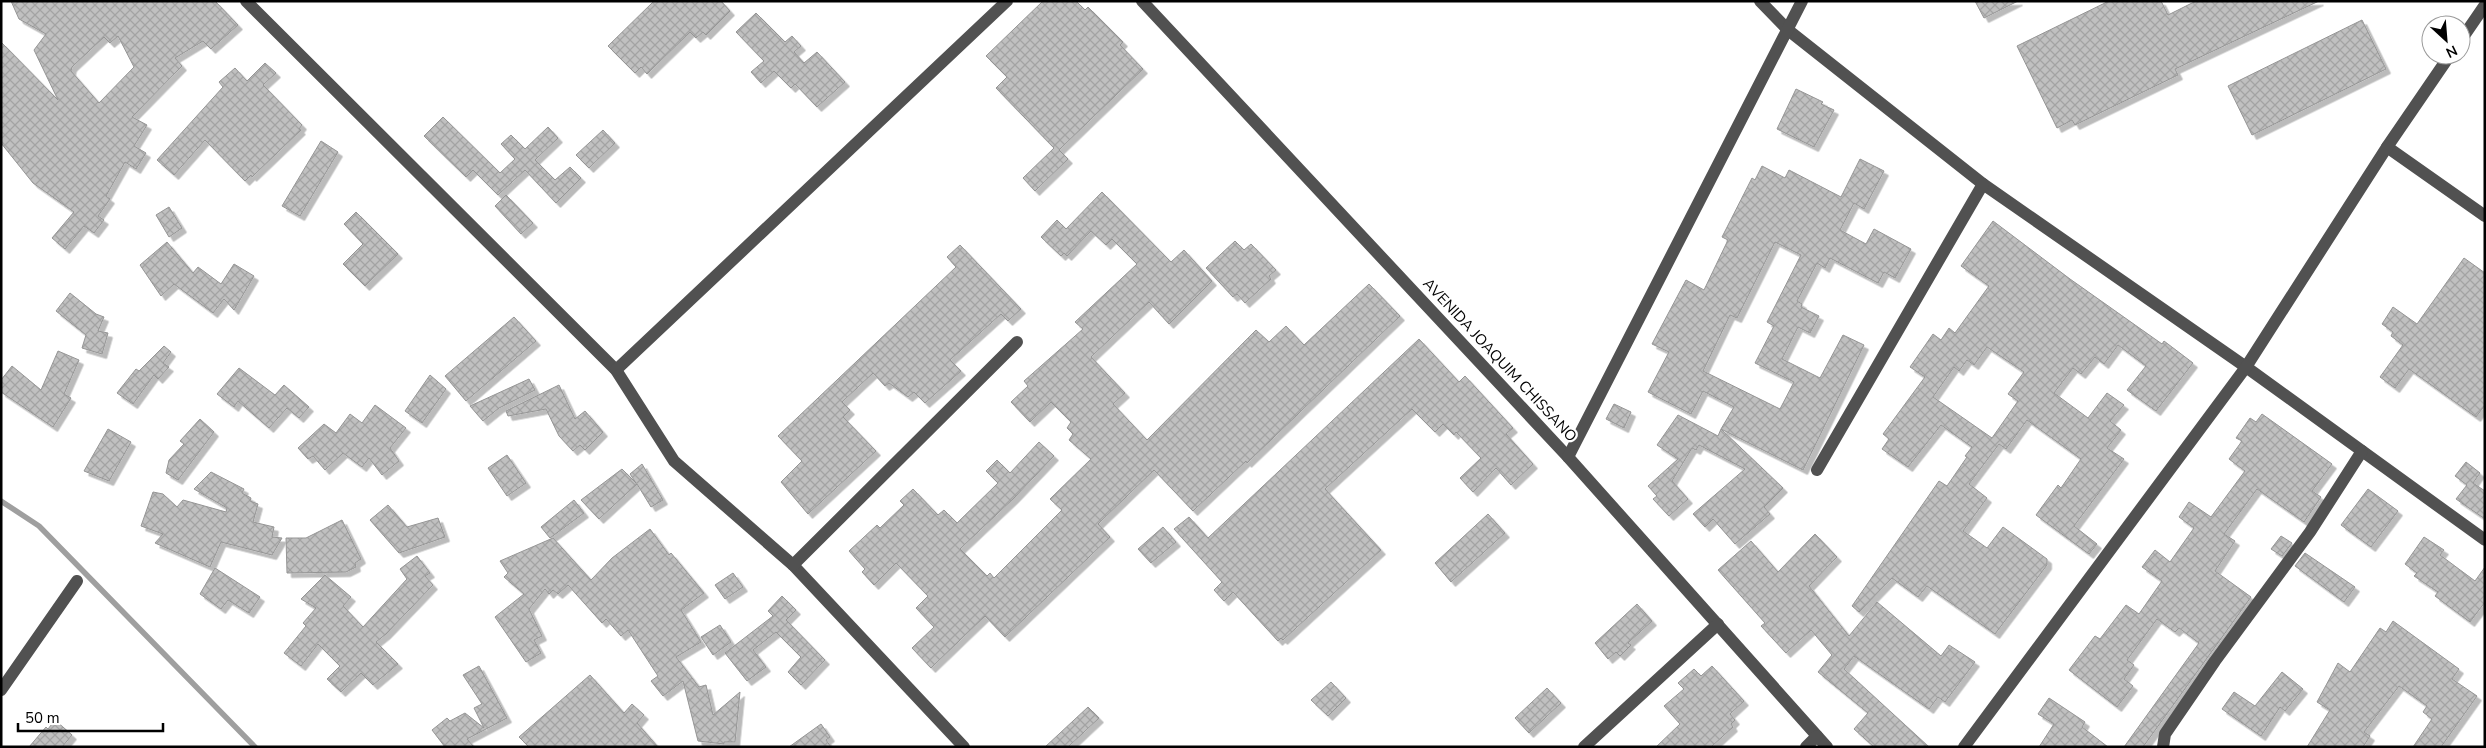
<svg xmlns="http://www.w3.org/2000/svg" width="2486" height="748" font-family="'Nunito Sans',sans-serif">
<style>
.lines{fill:none;stroke-linecap:round;stroke-linejoin:round}
.stream{stroke:#9f9f9f;stroke-width:5.5}
.building{fill:url(#building-cross-hatch);stroke:#959595;fill-rule:evenodd;filter:url(#shadow)}
.minor{stroke:#515151;stroke-width:12}
.labels{text-anchor:middle;dominant-baseline:central;stroke-width:4.5;stroke-linejoin:round;paint-order:stroke}
.street-label{font-size:15px;fill:#000;stroke:#fff}
</style>
<defs>
<pattern id="building-cross-hatch" width="8" height="8" patternUnits="userSpaceOnUse" patternTransform="scale(1.25)"><rect width="8" height="8" fill="#c0c0c0"/><path d="M0 0l8 8M0 8l8-8" fill="none" stroke="#a3a3a3"/></pattern>
<filter id="shadow"><feDropShadow dx="4.5" dy="4.5" stdDeviation="0" flood-color="#0004"/></filter>
</defs>
<rect width="100%" height="100%" fill="#fff"/>
<g class="lines">
<polyline class="stream" points="1,501 39,526 255,747"/>
</g>
<g class="building">
<path d="M11,1H215L238,25L211,49L203,41L175,58L182,66L132,117L147,125L134,146L146,153L136,169L125,162L106,196L110,199L98,216L104,220L94,233L84,226L65,249L52,238L74,212L33,183L1,143V42L58,100L34,50L46,34L19,19ZM118,36L134,67L99,103L71,71L72,67L104,37L110,43Z"/>
<polygon points="654,1 721,1 730,11 706,35 703,32 696,38 690,32 647,74 641,67 635,73 608,46"/>
<polygon points="1043,1 1076,1 1085,10 1088,7 1123,42 1120,45 1143,69 1059,150 1068,159 1035,191 1023,178 1054,148 996,88 1007,77 986,56"/>
<polygon points="1975,1 2018,1 1984,18"/>
<polygon points="2109,1 2161,1 2168,15 2196,1 2319,1 2175,69 2178,75 2075,125 2072,120 2057,128 2017,46"/>
<polygon points="756,13 785,42 792,36 801,46 794,52 804,63 817,52 845,82 817,107 795,84 791,88 774,71 761,83 751,72 764,61 736,32"/>
<polygon points="2362,20 2386,69 2252,135 2228,86"/>
<polygon points="265,63 276,73 263,85 302,125 299,129 301,130 252,177 251,175 245,181 205,140 174,175 157,160 223,87 219,82 235,68 247,81"/>
<polygon points="1796,89 1823,102 1821,104 1834,110 1814,147 1777,129"/>
<polygon points="443,117 500,173 515,159 501,144 511,135 525,149 548,127 558,138 535,160 555,180 570,167 581,178 556,203 525,170 498,195 473,170 466,177 424,136"/>
<polygon points="603,130 615,143 589,168 576,155"/>
<polygon points="321,141 338,152 300,216 282,206"/>
<path d="M1860,159L1884,171L1864,209L1854,203L1840,230L1866,244L1874,229L1911,249L1895,278L1884,272L1878,283L1830,258L1825,268L1817,263L1797,301L1802,304L1801,307L1819,316L1810,333L1798,327L1782,359L1820,378L1843,335L1864,345L1803,470L1721,429L1734,407L1703,391L1691,414L1648,392L1669,352L1652,344L1686,280L1704,290L1728,240L1722,237L1752,178L1755,180L1762,166L1785,178L1789,170L1841,197ZM1775,242L1801,255L1767,322L1774,326L1755,363L1794,382L1780,409L1703,371L1730,315L1737,318Z"/>
<polygon points="1102,192 1171,262 1184,250 1212,281 1169,324 1149,302 1091,357 1125,393 1113,404 1147,440 1256,330 1269,342 1286,326 1304,345 1369,284 1400,316 1247,463 1246,461 1193,511 1154,470 1098,524 1110,537 1005,637 985,616 931,668 912,648 934,627 916,608 928,596 896,563 874,585 862,572 865,569 849,551 877,525 880,528 904,505 900,501 913,489 938,515 944,510 957,523 998,483 986,471 997,460 1010,473 1039,442 1054,456 1014,498 960,549 987,576 990,573 994,578 1062,510 1050,499 1091,459 1069,440 1073,434 1067,428 1071,422 1051,402 1030,422 1011,402 1028,386 1024,381 1083,329 1075,322 1137,264 1112,239 1106,245 1091,231 1067,256 1064,253 1061,256 1041,237 1057,220 1066,229"/>
<polygon points="506,195 533,223 521,234 495,206"/>
<polygon points="169,207 182,228 169,237 156,215"/>
<polygon points="356,212 398,254 365,286 343,264 363,244 344,224"/>
<path d="M1993,221L2070,279L2162,344L2164,341L2193,363L2156,411L2127,390L2146,366L2118,345L2104,364L2095,357L2081,374L2073,368L2054,393L2088,418L2107,393L2124,405L2110,421L2121,430L2107,448L2124,459L2074,526L2097,544L2089,554L2036,515L2058,485L2061,488L2081,459L2027,420L2006,449L1999,444L1969,484L1987,498L1963,531L1987,548L2003,527L2047,559V565L1995,634L1927,586L1918,597L1892,578L1859,612L1852,606L1939,481L1947,486L1967,457L1965,456L1972,447L1941,425L1908,467L1882,449L1889,439L1883,434L1925,377L1910,367L1933,334L1941,340L1949,328L1955,333L1989,286L1961,266ZM1987,347L2024,372L2008,394L2018,401L1992,438L1933,397L1954,367L1959,371L1967,360L1974,365Z"/>
<polygon points="1235,241 1244,250 1251,244 1276,270 1269,276 1271,279 1245,303 1237,294 1233,297 1206,268"/>
<polygon points="167,242 193,273 198,267 221,284 234,264 254,276 234,310 224,299 213,313 174,284 161,296 140,265"/>
<polygon points="960,245 1021,309 1008,321 1001,314 950,360 961,371 925,403 914,392 908,397 889,383 885,386 873,373 842,402 850,410 843,417 876,451 808,514 781,482 802,461 778,436 956,267 947,257"/>
<polygon points="2464,258 2485,273 2485,405 2476,417 2409,369 2395,388 2380,377 2403,345 2391,336 2393,332 2382,324 2393,307 2417,324"/>
<polygon points="70,293 96,314 104,317 98,331 108,333 102,354 82,348 86,335 56,311"/>
<polygon points="514,317 536,341 466,401 445,376"/>
<polygon points="1419,339 1459,382 1465,376 1513,428 1506,434 1533,464 1511,485 1496,468 1473,492 1460,478 1481,458 1456,432 1454,435 1443,424 1435,432 1412,409 1325,489 1381,550 1283,640 1281,638 1278,641 1233,592 1224,601 1214,590 1222,582 1174,529 1189,517 1208,538"/>
<polygon points="164,346 171,352 163,363 169,367 158,379 154,375 133,404 117,393 136,369 139,371"/>
<polygon points="58,351 79,360 64,394 71,398 53,427 1,392 1,380 12,366 41,390"/>
<polygon points="239,368 275,395 284,385 309,407 299,418 287,408 269,428 238,401 234,407 217,394"/>
<polygon points="430,375 446,389 422,423 405,411"/>
<polygon points="529,379 535,390 499,408 483,421 470,406"/>
<polygon points="559,385 575,419 585,411 603,432 585,450 580,445 573,451 559,436 546,409 508,416 506,411"/>
<polygon points="1614,404 1631,412 1624,428 1606,419"/>
<polygon points="375,405 406,428 390,448 399,461 382,475 369,458 362,467 343,453 325,470 313,456 308,459 298,448 324,424 336,433 350,414 362,423"/>
<polygon points="2262,414 2332,464 2312,491 2321,497 2304,522 2257,489 2224,534 2235,541 2215,571 2251,597 2143,747 2124,747 2199,643 2179,628 2175,632 2157,619 2127,660 2134,665 2124,679 2133,686 2117,707 2069,670 2095,636 2100,639 2126,605 2139,614 2162,581 2142,567 2155,550 2170,562 2194,528 2179,517 2189,502 2211,517 2245,471 2229,459 2242,441 2236,438 2250,418 2256,422"/>
<polygon points="1678,415 1718,436 1721,429 1783,488 1764,507 1770,514 1735,544 1713,519 1705,527 1693,514 1745,469 1699,445 1696,450 1692,448 1672,481 1688,499 1669,516 1653,499 1657,496 1648,486 1678,459 1657,445"/>
<polygon points="200,419 214,432 178,480 166,473 169,460 184,444 180,441"/>
<polygon points="108,429 131,442 109,481 84,471"/>
<polygon points="507,455 526,483 507,496 488,468"/>
<polygon points="2466,462 2480,473 2473,483 2485,491 2485,519 2456,499 2467,485 2455,476"/>
<polygon points="642,464 663,500 651,507 637,484 599,519 581,500 622,469 636,483 630,474"/>
<polygon points="211,472 244,489 242,493 251,498 250,501 258,504 253,522 274,527 272,537 282,538 272,555 221,542 210,567 155,543 163,534 141,526 153,492 163,494 177,507 183,500 226,512 227,508 194,489"/>
<polygon points="2368,489 2398,511 2371,547 2341,525"/>
<polygon points="574,500 584,513 550,538 541,527"/>
<polygon points="388,505 407,527 438,518 445,537 399,553 370,520"/>
<polygon points="1488,514 1505,533 1451,582 1435,563"/>
<polygon points="342,520 361,559 355,563 356,567 346,572 287,573 286,538 306,538"/>
<polygon points="1163,527 1176,542 1151,563 1138,549"/>
<polygon points="650,529 669,555 671,553 704,593 681,610 701,642 676,657 699,687 706,685 713,715 740,692 735,742 724,742 724,744 698,741 683,681 663,696 651,681 658,676 628,630 621,636 606,619 602,623 568,585 558,594 553,590 549,594 545,589 529,609 542,636 534,640 541,653 526,662 495,617 524,594 504,577 508,573 500,561 553,538 591,580 612,558"/>
<polygon points="1815,534 1837,557 1809,586 1849,636 1877,602 1941,656 1949,645 1975,662 1945,702 1938,697 1929,709 1854,656 1844,669 1929,747 1874,747 1854,729 1868,713 1818,672 1832,655 1811,630 1786,653 1761,626 1765,623 1718,570 1751,541 1778,572"/>
<polygon points="2281,536 2292,543 2282,556 2271,549"/>
<polygon points="2424,537 2444,550 2440,555 2475,581 2485,567 2485,602 2470,622 2435,596 2438,592 2414,576 2417,573 2405,564"/>
<polygon points="2305,553 2355,587 2344,602 2295,566"/>
<polygon points="417,556 430,573 425,576 433,585 386,634 376,642 398,664 373,685 361,673 341,692 327,679 340,666 318,644 301,666 284,653 306,626 303,623 316,608 301,599 325,575 351,597 343,606 363,627 407,579 400,569"/>
<polygon points="215,568 260,597 249,613 228,600 221,609 200,594"/>
<polygon points="733,573 743,587 725,599 715,585"/>
<polygon points="782,596 796,610 786,620 825,660 801,685 788,672 801,657 776,632 753,650 766,667 747,681 725,653 773,616 768,611"/>
<polygon points="1637,604 1652,621 1628,643 1631,645 1620,656 1616,652 1608,659 1595,643"/>
<polygon points="2393,621 2459,669 2452,679 2477,696 2441,747 2413,747 2432,719 2423,712 2427,706 2399,686 2364,732 2370,736 2363,747 2307,747 2330,710 2317,702 2338,663 2350,672 2380,628 2386,632"/>
<polygon points="720,625 731,642 713,655 701,637"/>
<polygon points="479,666 507,718 467,739 474,747 445,747 432,730 447,718 450,721 465,713 484,728 474,708 482,704 463,675"/>
<polygon points="1712,666 1744,701 1730,714 1735,720 1731,724 1733,727 1711,747 1656,747 1680,724 1664,706 1684,689 1678,683 1694,669 1701,676"/>
<polygon points="2282,672 2303,689 2285,711 2280,707 2261,736 2222,709 2234,692 2255,706"/>
<polygon points="590,675 624,713 632,704 644,715 637,723 658,747 529,747 519,737"/>
<polygon points="1331,682 1346,698 1328,716 1311,700"/>
<polygon points="1547,688 1561,703 1529,733 1515,718"/>
<polygon points="2049,698 2085,722 2082,727 2108,747 2039,747 2054,724 2038,714"/>
<polygon points="1088,707 1099,718 1068,747 1045,747"/>
<polygon points="55,720 72,735 62,747 29,747 46,727 48,729"/>
<polygon points="821,724 830,737 826,740 831,747 789,747"/>
</g>
<g class="lines">
<g class="minor">
<polyline points="246,1 616,370 674,461 793,565 964,747"/>
<polyline points="1142,1 1568,457 1827,747"/>
<polyline points="1760,1 1788,30 1983,184 2246,367 2485,540"/>
<polyline points="2461,40 2485,5"/>
<polyline points="2387,147 2485,216"/>
<polyline points="616,370 1007,1"/>
<polyline points="1568,457 1802,1"/>
<polyline points="1817,470 1983,184"/>
<polyline points="793,565 1017,342"/>
<polyline points="1,690 77,581"/>
<polyline points="1584,747 1718,624"/>
<polyline points="1806,747 1817,736"/>
<polyline points="1964,747 2246,367 2387,147 2450,55"/>
<polyline points="2163,747 2165,734 2215,661 2310,532 2362,451"/>
</g>
</g>
<g class="labels">
<g class="street-label">
<text transform="translate(1500 360) rotate(47)">AVENIDA JOAQUIM CHISSANO</text>
</g>
</g>
<rect width="2486" height="748" fill="none" stroke="#000000" stroke-width="5"/>
<g transform="translate(2446 40) rotate(154)"><circle r="24" fill="#ffffff" stroke="#999999"/>
<path d="M0-4L9 19L0 12L-9 19Z" fill="#000000"/>
<text y="-8" font-size="14" font-weight="bold" text-anchor="middle" fill="#000000">N</text>
</g>
<path d="M18 723v8h145v-8" fill="none" stroke="#000000" stroke-width="2.5"/>
<text x="25" y="723" font-size="15" fill="#000000" stroke="#ffffff" stroke-width="4" paint-order="stroke">50 m</text>
</svg>
